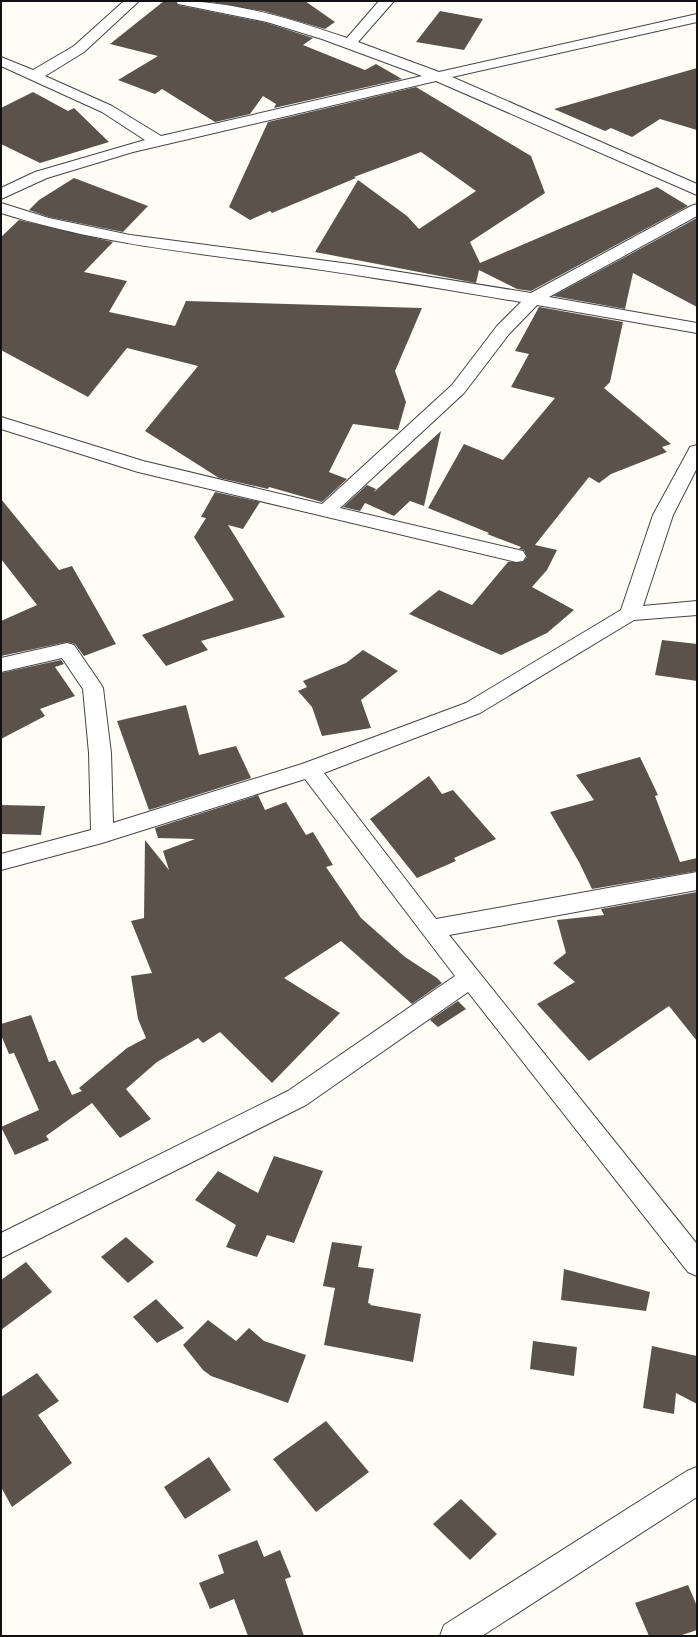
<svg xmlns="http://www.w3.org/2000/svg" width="698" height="1637" font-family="Literata,serif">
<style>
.building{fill:#5b524c}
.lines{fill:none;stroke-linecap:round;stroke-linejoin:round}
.street-casing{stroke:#444;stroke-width:2}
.street{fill:#fff;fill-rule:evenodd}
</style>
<rect width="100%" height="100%" fill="#fffdf5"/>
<g class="building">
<polygon points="164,1 175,1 178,5 267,23 313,38 303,45 365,70 376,64 402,79 274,108 276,104 263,96 250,114 215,122 162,89 155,94 118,80 158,56 110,44"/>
<polygon points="205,1 305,1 335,22 325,29 263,11"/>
<polygon points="440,11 483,19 464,50 416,42"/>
<polygon points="697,68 697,130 660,119 632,137 611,128 605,131 554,109"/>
<polygon points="416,87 531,156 545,193 470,242 480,263 657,187 688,206 531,291 517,289 479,270 476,283 315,252 358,180 407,216 419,229 476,191 421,152 354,177 356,178 272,213 270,211 250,220 229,207 268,122"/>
<polygon points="33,92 68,111 74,108 109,142 40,163 1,144 1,108"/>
<polygon points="74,178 148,206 123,232 49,217 29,210 39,200"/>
<polygon points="697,218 697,307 633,273 625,309 553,296"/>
<polygon points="19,220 113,242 84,272 127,281 109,312 175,326 186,301 422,308 395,371 406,402 398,430 353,424 329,472 347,479 322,502 269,487 268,489 219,478 145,431 198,366 127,348 88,397 1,350 1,237"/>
<polygon points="539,307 623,322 610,382 604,388 671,444 662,447 667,452 611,474 599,483 589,477 535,545 557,550 547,570 532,587 574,610 547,633 501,655 409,614 439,590 472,605 508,562 523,562 527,557 524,550 519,549 521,547 487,534 489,533 428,508 464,444 503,460 555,398 511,387 529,354 515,351"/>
<polygon points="441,431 424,506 410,501 394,516 365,503 360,511 343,507 367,485 376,489 374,492"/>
<polygon points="215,492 260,502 243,529 228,525 285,617 201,641 208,650 166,666 142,635 234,600 194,537 206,518 201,517"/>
<polygon points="1,499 59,570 72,566 116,644 84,656 75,644 67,642 1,656 1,621 37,605 1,559"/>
<polygon points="662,640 697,644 697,681 655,675"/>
<polygon points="363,650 398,671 361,700 371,728 322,736 312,707 298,691 307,687 303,681 346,663"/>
<polygon points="61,660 64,664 55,667 75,696 40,709 45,716 1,739 1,673"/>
<polygon points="186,705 199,755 236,746 251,778 149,810 117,721"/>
<polygon points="640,757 658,795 655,796 680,862 697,858 697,871 592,889 579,862 550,812 594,800 576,775"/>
<polygon points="429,776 442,794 453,790 496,839 454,858 456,861 417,878 370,819"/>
<polygon points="258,795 265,810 286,802 306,835 313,832 333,865 326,867 361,918 405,957 437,978 442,983 412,1004 341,941 284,978 340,1013 272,1083 220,1032 203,1043 198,1038 157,1062 126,1089 151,1119 120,1138 92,1103 46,1136 49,1140 15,1155 1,1127 39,1110 14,1053 9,1054 1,1035 1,1024 31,1015 49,1062 55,1060 72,1095 82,1091 79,1088 127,1048 146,1038 138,1019 131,976 152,973 131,921 144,918 145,840 169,870 163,851 195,839 158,838 155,828"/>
<polygon points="1,805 45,806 41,835 1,834"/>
<polygon points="697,892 697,1041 669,1006 589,1061 537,1004 575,982 553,963 566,953 557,920 604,915 601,909"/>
<polygon points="458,1001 466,1009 438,1027 430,1020"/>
<polygon points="274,1156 323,1171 294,1243 267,1235 257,1257 226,1247 236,1225 195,1200 218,1171 258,1193"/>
<polygon points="126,1237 154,1262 128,1283 101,1257"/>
<polygon points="332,1242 362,1246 358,1267 374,1269 368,1303 371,1304 370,1305 421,1314 413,1362 324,1345 335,1288 323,1286"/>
<polygon points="26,1262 52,1292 1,1330 1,1280"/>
<polygon points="564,1269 650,1292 646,1311 561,1300"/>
<polygon points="156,1299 184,1328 157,1343 133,1317"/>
<polygon points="208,1320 236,1341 249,1328 264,1341 306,1355 288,1403 211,1376 203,1370 183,1345"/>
<polygon points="533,1341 577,1347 574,1376 530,1369"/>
<polygon points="652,1346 697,1356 697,1404 676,1393 674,1414 643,1408"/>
<polygon points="37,1373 59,1401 38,1415 72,1463 12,1507 1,1487 1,1397"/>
<polygon points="326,1421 369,1472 316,1512 273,1459"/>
<polygon points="209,1457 231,1490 185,1519 164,1487"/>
<polygon points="461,1499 497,1534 470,1560 433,1524"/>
<polygon points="257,1540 264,1557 280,1550 291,1577 285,1579 304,1636 248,1636 234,1599 210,1609 199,1583 224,1573 218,1555"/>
<polygon points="688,1585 697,1606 697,1630 679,1636 649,1636 635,1603"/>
</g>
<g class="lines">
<g class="street-casing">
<g id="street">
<path d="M124,1H139L84,52L45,76L112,106L161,136L422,76L322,39L267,22L183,5L178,4L176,1C235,1 291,19 347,38L379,1H394L358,42L439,72L697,14V22L452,77L697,184V195L436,81L133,152L47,178L1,199V188L35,172L145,140L102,112L1,66V57L33,70L74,46Z"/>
<path d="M1,203L49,218L130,235L350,264L531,293L691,206L697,204V216L549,297L697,323V333L537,305L509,334L464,393L340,508L523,551L526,556L523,561L516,562L138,472L1,429V417L143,461L322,504L452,385L497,326L521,302C450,290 379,278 308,268C203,254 102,245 1,213Z"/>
<polygon points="697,445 697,468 673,515 643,606 697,601 697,615 634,620 480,713 324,773 436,919 697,872 697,890 449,935 697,1244 697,1276 688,1272 468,992 306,1105 1,1258 1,1233 288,1091 455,976 305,779 102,843 1,870 1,854 91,830 89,753 83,689 62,658 1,672 1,658 67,643 74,645 100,683 103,688 111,753 113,823 302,764 466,703 621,610 653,515 688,451 690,447"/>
<polygon points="697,1467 697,1497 482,1636 440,1636 444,1625 687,1471"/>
</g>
</g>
<use href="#street" class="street"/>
</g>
<rect width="698" height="1637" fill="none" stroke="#111111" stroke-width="4"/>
</svg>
